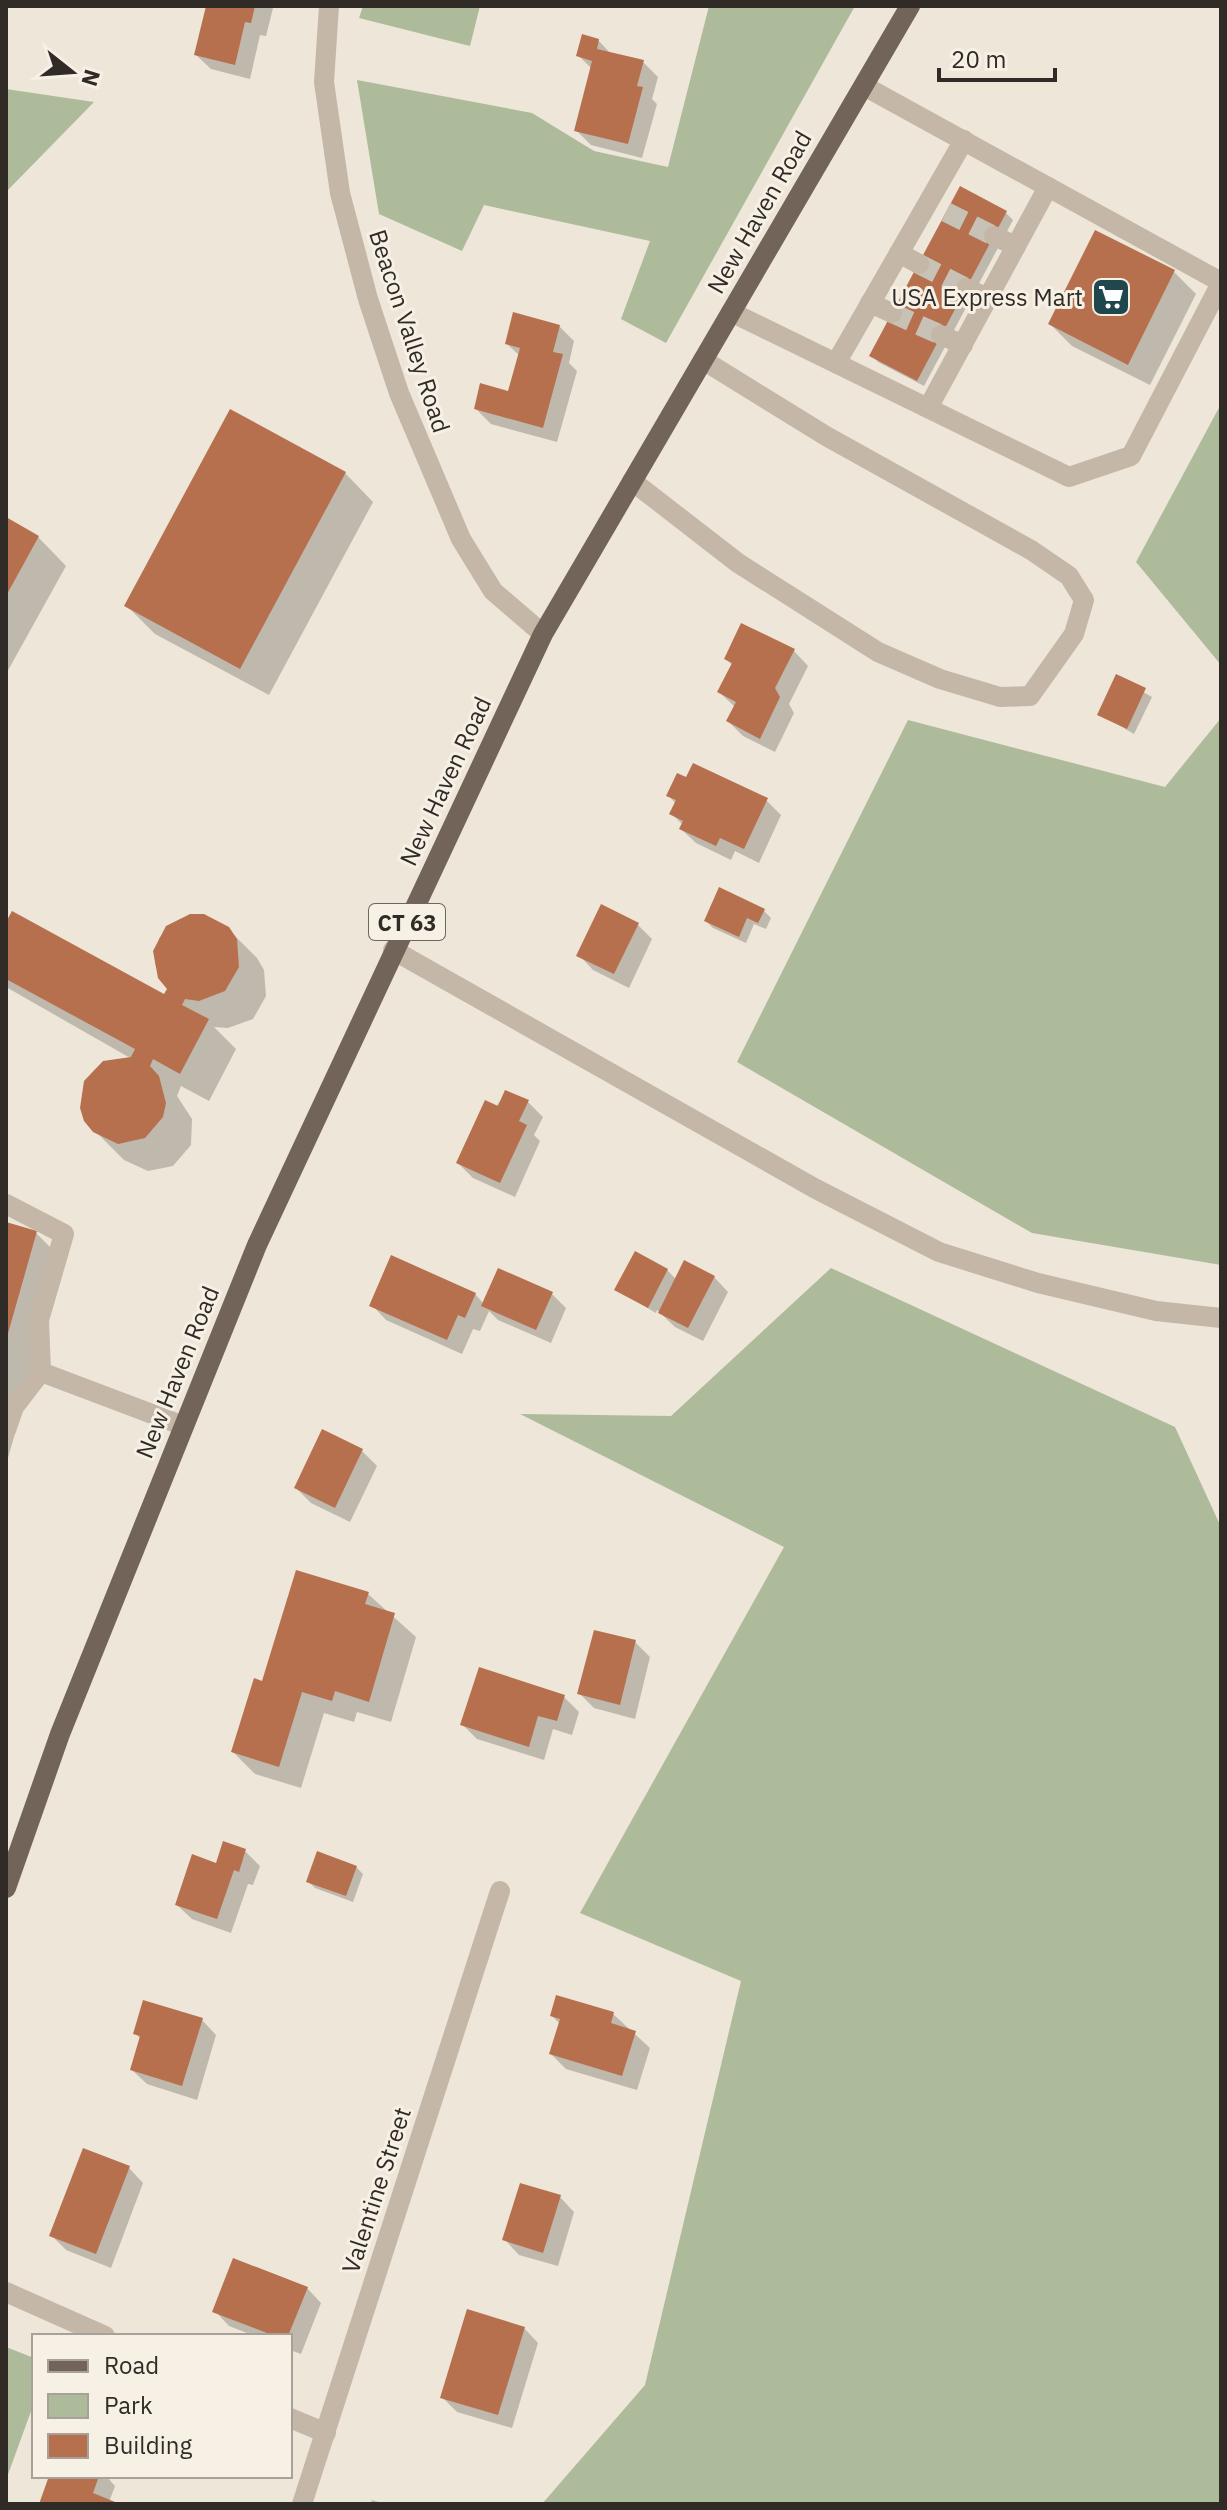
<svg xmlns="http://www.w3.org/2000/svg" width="1227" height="2510" font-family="'IBM Plex Sans',sans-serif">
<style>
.green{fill:#aebb9b}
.shadow{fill:#0003}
.building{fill:#b7704e}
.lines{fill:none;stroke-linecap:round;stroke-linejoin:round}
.minor-tunnel{stroke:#c8c1b5;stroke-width:20;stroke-dasharray:20 10;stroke-linecap:butt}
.minor{stroke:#c4b7a7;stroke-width:20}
.major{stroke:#726459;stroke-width:20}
.labels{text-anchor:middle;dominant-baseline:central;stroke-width:6;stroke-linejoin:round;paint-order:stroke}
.shield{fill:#f6f0e5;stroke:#6c6660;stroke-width:2}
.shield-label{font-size:22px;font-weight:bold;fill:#312b27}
.street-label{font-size:24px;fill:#312b27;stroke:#f6f0e5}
.poi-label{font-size:24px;fill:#312b27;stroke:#f6f0e5;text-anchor:end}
</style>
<rect width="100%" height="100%" fill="#eee6d9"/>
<g class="green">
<polygon points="363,6 480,6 470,46 359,18"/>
<polygon points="709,6 855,6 666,343 621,319 650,241 484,205 462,251 379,214 357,80 532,113 594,151 668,167"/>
<polygon points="6,89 94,102 6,192"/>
<polygon points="1221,404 1221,665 1136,562"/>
<polygon points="1221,718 1221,1265 1032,1233 737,1062 908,720 1165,787"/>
<polygon points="831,1268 1175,1427 1221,1527 1221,2504 542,2504 645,2385 741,1981 580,1913 784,1547 520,1414 671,1416"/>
<polygon points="6,2347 34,2358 34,2403 6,2480"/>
</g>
<g class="shadow">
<polygon points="208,6 273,8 266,36 260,35 250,79 211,69 196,55"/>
<polygon points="598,40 612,55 643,62 658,77 652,99 657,104 642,158 591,145 576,130 592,69 578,55"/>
<polygon points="1006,213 1013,220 924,386 878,362 872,355"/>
<polygon points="1174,272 1196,294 1150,385 1072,346 1050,324"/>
<polygon points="559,326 574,341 569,363 577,371 557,442 491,424 476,409 510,393 520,356 507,344"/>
<polygon points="345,473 373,502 269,695 155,634 127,606"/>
<polygon points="6,520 38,537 66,566 6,674"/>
<polygon points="794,651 808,666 789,704 794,713 775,752 743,736 728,721 735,707 719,692 733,666 726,659"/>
<polygon points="1117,677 1152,697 1134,734 1100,714"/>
<polygon points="668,795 766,800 781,815 759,863 735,851 731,860 696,843 681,829 683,825 672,814 676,804"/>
<polygon points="720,890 764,911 771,918 766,929 754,924 746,943 713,928 706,921"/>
<polygon points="204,916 228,929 257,958 264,970 266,996 253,1019 228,1028 214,1027 236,1049 209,1101 181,1086 177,1096 192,1119 191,1145 173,1166 148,1171 124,1160 95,1131 86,1121 82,1094 94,1070 117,1059 132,1059 6,987 6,926 164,997 169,989 155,964 159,938 178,920"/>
<polygon points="638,925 652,939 629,988 593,970 579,955"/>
<polygon points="506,1092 528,1102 543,1117 534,1135 540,1141 515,1197 473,1178 458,1163"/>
<polygon points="6,1224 36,1233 64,1261 6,1465"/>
<polygon points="667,1270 677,1280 714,1277 728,1292 703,1341 675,1327 657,1310 656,1313 617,1290"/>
<polygon points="551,1293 566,1308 551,1343 498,1320 489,1311 480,1331 473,1329 462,1354 386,1320 372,1305 475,1294 484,1304"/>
<polygon points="362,1451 377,1466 350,1522 311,1503 296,1488"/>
<polygon points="368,1594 416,1637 391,1722 357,1712 354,1722 324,1713 301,1788 255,1774 233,1752"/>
<polygon points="635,1642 650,1657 635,1719 594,1708 579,1693"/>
<polygon points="564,1697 579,1712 572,1735 553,1729 544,1760 477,1739 462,1724"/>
<polygon points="245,1851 260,1866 253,1885 248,1884 231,1933 192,1919 177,1905 217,1865"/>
<polygon points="356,1867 363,1874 353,1902 315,1888 308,1881"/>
<polygon points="613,2014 650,2048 637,2090 566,2069 551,2054 560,2024 552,2016"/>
<polygon points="202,2020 216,2035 197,2100 147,2084 132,2070 141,2039 135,2033"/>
<polygon points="129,2168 143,2183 111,2268 66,2250 51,2235"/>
<polygon points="560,2197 574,2212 558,2266 519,2255 505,2240"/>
<polygon points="307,2288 321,2303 301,2354 290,2350 290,2336 255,2336 229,2326 215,2311"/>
<polygon points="524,2328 538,2343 512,2428 457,2412 442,2397"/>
<polygon points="51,2476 106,2476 115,2486 109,2502 116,2504 41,2504"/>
<polygon points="372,2500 385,2504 370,2504"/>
</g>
<g class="building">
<polygon points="206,6 255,6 251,23 245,22 235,65 194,55"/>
<polygon points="582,34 599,39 597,49 644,60 637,86 643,87 628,144 574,131 592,61 576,56"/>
<polygon points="960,186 1007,211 917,381 869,356"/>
<polygon points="1095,230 1175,270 1128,365 1048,324"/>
<polygon points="513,312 560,325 553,352 563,354 543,428 474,409 480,383 508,391 520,348 505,344"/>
<polygon points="230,409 346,472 240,669 124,606"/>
<polygon points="6,517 39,536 6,596"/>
<polygon points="741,623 795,649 775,688 780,697 760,739 726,721 736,702 717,692 732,663 724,659"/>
<polygon points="1116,674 1146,688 1127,729 1097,715"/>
<polygon points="693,763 768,798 744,849 720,838 716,846 679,829 683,821 669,814 676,800 666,796 677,773 686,777"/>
<polygon points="719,887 765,909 758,923 747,918 739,937 704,921"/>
<polygon points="601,904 639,923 614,974 576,956"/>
<polygon points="12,911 164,994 167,989 158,978 153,951 166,926 190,914 204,914 229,927 237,939 239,967 225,991 199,1001 185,999 182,1005 209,1019 180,1074 153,1059 150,1066 159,1076 166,1103 163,1117 145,1138 118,1144 93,1132 84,1121 80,1108 84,1081 103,1061 131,1057 135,1049 6,979 6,922"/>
<polygon points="505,1090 529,1100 519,1121 527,1125 500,1183 456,1163 485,1100 498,1106"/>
<polygon points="6,1222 37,1231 7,1337 6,1337"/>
<polygon points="635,1251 668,1269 648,1308 614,1290"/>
<polygon points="391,1255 476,1293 465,1318 458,1315 447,1340 369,1306"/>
<polygon points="684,1260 715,1276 688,1328 658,1313"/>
<polygon points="498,1268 553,1292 536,1330 481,1306"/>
<polygon points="322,1429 363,1449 335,1508 294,1488"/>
<polygon points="296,1570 369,1592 365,1604 395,1613 369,1702 335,1691 332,1701 302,1692 279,1767 231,1752 254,1678 262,1681"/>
<polygon points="594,1630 636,1640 620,1705 577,1694"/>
<polygon points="479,1667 565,1695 557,1721 538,1716 529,1747 460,1725"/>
<polygon points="223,1841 246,1849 239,1872 234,1870 217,1919 175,1905 192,1854 216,1863"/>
<polygon points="317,1851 357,1866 346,1896 306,1882"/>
<polygon points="556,1995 614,2012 611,2023 636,2031 622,2076 549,2054 560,2019 550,2016"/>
<polygon points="143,2000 203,2018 182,2086 130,2070 140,2036 133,2034"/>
<polygon points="83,2148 130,2166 96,2254 49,2236"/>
<polygon points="520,2183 561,2195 543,2253 502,2240"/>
<polygon points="233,2258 308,2287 288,2336 275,2336 212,2312"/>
<polygon points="467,2309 525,2327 498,2415 440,2398"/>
<polygon points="49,2476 99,2476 93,2493 120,2504 39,2504"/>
</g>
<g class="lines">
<g class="minor-tunnel">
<polyline points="946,212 994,236"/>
<polyline points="919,264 966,288"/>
<polyline points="892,313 941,335"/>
</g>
<g class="minor">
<polyline points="329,6 324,82 340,193 368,299 399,393 461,539 493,591 543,634"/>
<polyline points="864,86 1221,282"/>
<polyline points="994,236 1016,246"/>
<polyline points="899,253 919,264"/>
<polyline points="966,288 988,298"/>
<polyline points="870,303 892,313"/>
<polyline points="731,312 1069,477 1131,456 1221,283"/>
<polyline points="941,335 963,345"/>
<polyline points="836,363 964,140"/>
<polyline points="928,408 1048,187"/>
<polyline points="632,481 738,563 878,652 940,679 1000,697 1030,696 1074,634 1084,600 1069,576 1031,550 826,436 703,360"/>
<polyline points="393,950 816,1189 939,1252 1038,1283 1156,1311 1221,1318"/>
<polyline points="6,1204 64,1234 39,1320 41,1372 14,1407 6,1430"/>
<polyline points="41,1372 184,1426"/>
<polyline points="6,2292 105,2336"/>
<polyline points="290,2418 326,2433"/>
<polyline points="302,2504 500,1891"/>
</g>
<polyline class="major" points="6,1888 60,1734 257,1245 543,634 910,6"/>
</g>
<defs>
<g id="supermarket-square" transform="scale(2)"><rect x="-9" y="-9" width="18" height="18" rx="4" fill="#21474e" stroke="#f6f0e5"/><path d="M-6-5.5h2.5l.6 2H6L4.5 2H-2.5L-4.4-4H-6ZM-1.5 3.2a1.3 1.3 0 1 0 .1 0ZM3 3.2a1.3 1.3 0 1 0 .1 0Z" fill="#fff"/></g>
</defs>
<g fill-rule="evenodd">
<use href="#supermarket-square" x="1111" y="297"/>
</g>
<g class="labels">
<rect class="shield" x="369" y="904" width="76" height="36" rx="6"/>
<g class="shield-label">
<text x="407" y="922">CT 63</text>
</g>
<g class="street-label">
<text transform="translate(759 212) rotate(-60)">New Haven Road</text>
<text transform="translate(410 331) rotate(72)">Beacon Valley Road</text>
<text transform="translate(445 781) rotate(-65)">New Haven Road</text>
<text transform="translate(177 1372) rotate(-68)">New Haven Road</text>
<text transform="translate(376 2190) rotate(-72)">Valentine Street</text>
</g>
<g class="poi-label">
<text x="1083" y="297">USA Express Mart</text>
</g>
</g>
<rect width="1227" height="2510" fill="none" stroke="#312b27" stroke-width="16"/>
<rect x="32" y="2334" width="260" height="144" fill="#f6f0e5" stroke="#a7a199" stroke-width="2"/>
<rect x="48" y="2360" width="40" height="12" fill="#726459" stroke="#a7a199" stroke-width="2"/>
<text x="104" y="2374" font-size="24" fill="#312b27">Road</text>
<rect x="48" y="2394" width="40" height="24" fill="#aebb9b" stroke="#a7a199" stroke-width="2"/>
<text x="104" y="2414" font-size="24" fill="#312b27">Park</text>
<rect x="48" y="2434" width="40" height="24" fill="#b7704e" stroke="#a7a199" stroke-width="2"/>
<text x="104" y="2454" font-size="24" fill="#312b27">Building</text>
<g transform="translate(72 72) rotate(107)" stroke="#f6f0e5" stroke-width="6" paint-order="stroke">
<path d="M0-6L14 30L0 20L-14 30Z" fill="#312b27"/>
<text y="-12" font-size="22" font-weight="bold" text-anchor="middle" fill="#312b27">N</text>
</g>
<path d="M939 68v12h116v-12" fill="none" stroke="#312b27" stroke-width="4"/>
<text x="951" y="68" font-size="24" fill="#312b27" stroke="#f6f0e5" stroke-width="6" paint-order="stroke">20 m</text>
</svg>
